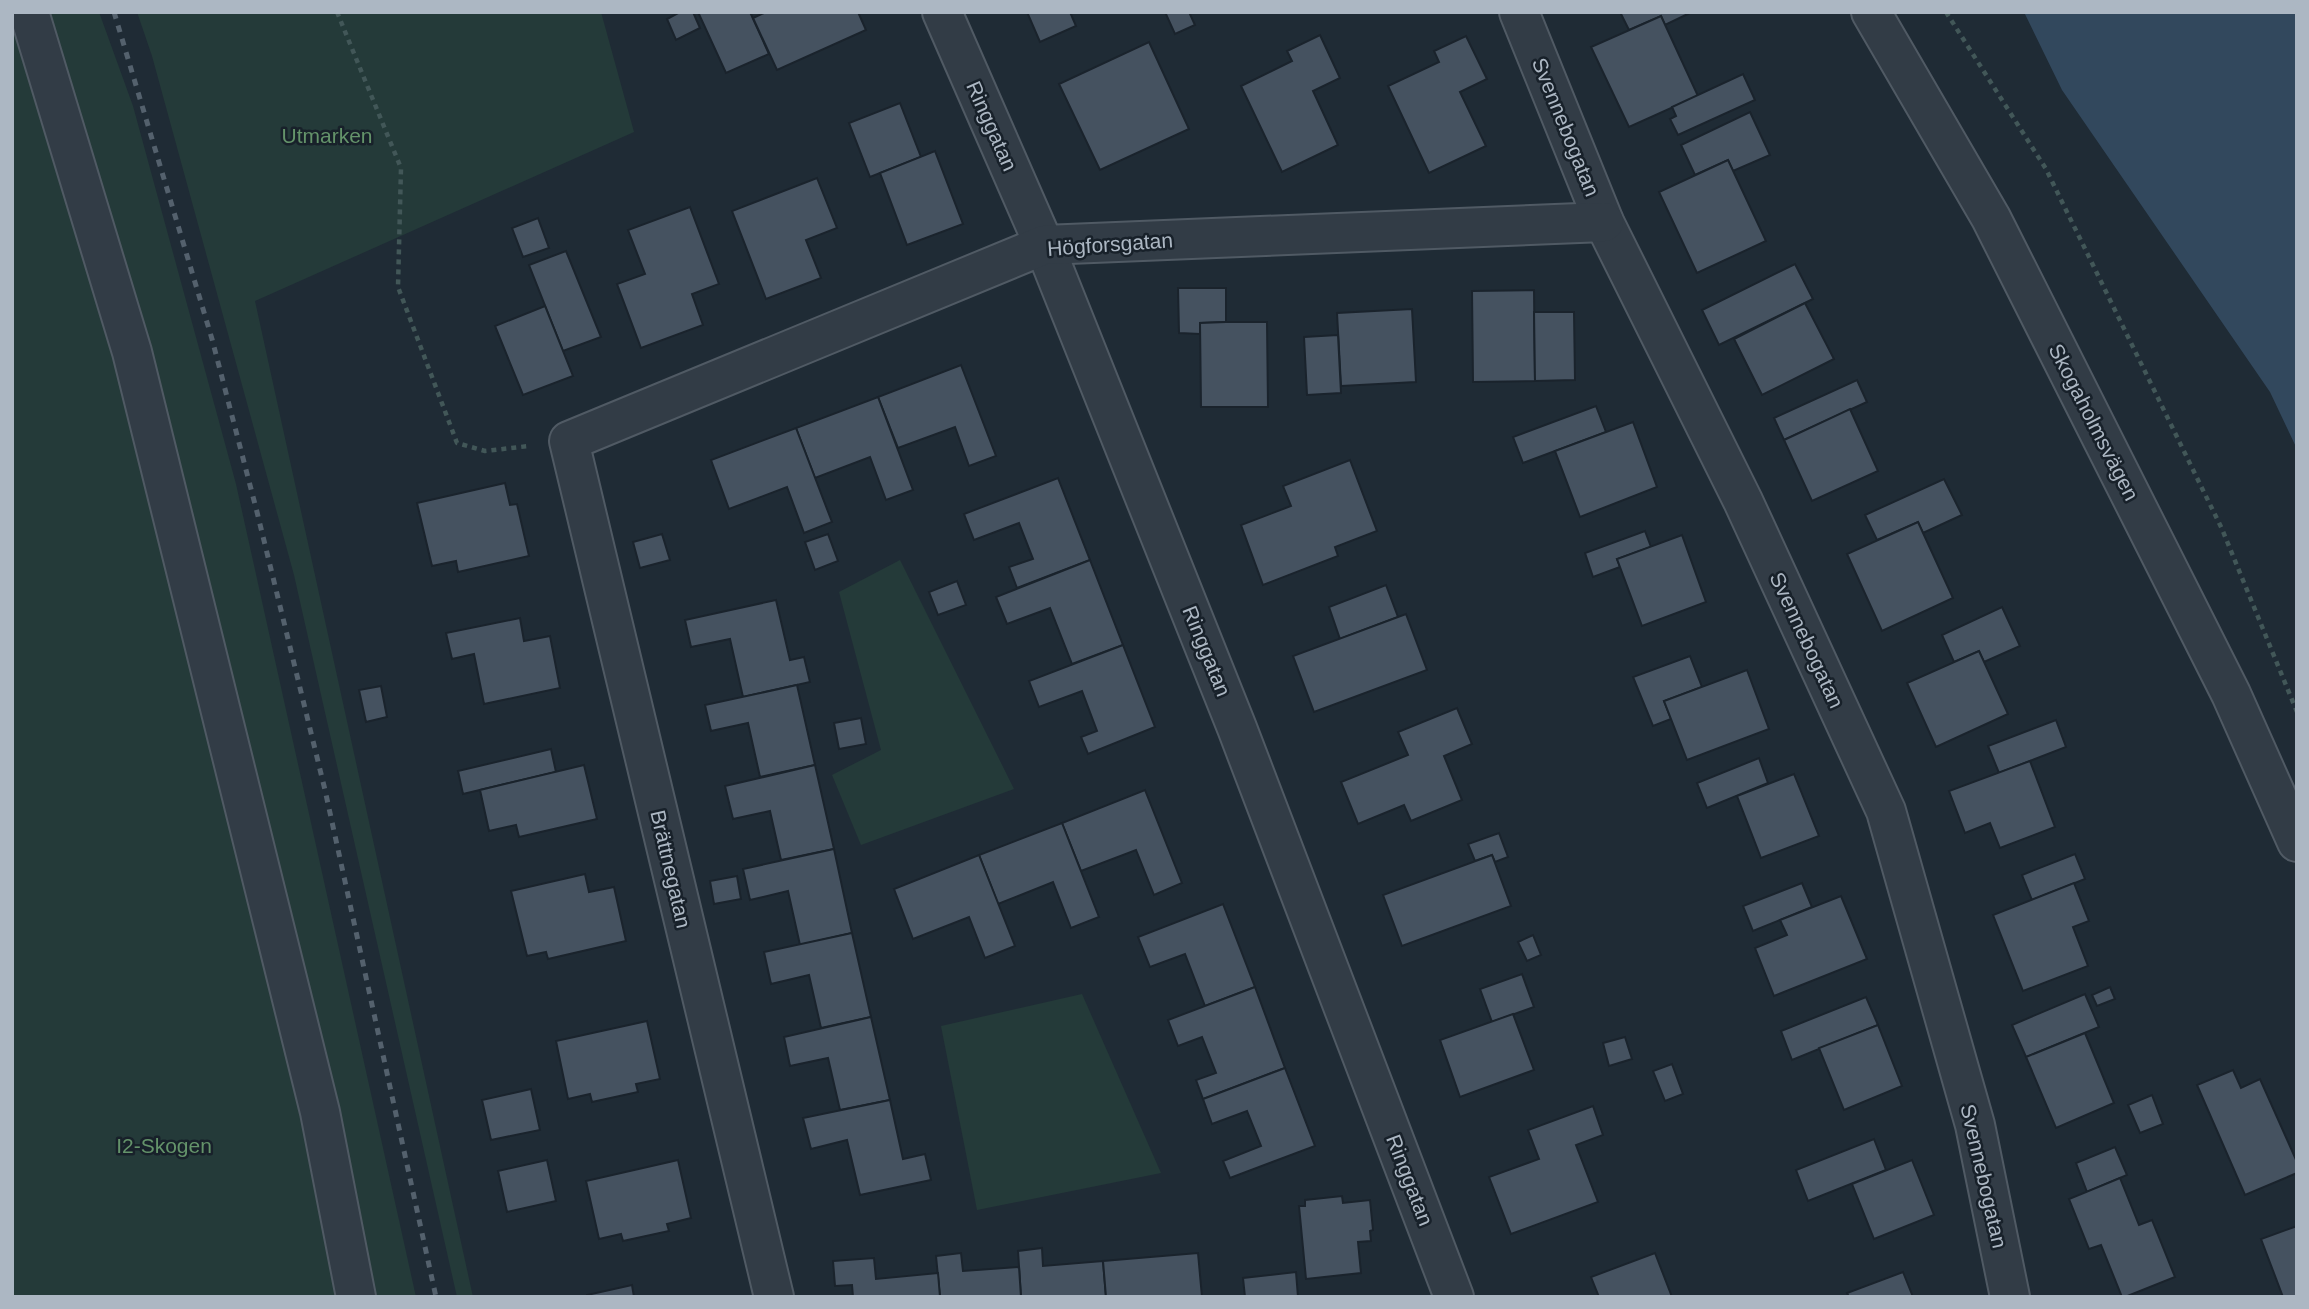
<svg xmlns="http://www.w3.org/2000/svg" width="2309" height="1309" font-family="Arial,sans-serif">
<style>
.green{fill:#243a39}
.water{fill:#32485d}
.building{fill:#455260;stroke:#1a232c;stroke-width:2}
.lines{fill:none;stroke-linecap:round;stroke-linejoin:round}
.minor-casing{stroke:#505a64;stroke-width:42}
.path{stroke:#425758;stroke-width:4.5;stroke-dasharray:5 5;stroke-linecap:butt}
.minor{stroke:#323c46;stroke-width:38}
.rail{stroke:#54616d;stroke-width:5;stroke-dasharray:7 7;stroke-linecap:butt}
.labels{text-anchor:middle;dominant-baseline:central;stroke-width:5;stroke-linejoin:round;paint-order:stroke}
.street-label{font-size:21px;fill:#acb7c3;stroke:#18212a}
.park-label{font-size:21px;fill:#64936a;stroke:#18212a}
</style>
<rect width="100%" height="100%" fill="#1f2b35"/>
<g class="green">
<polygon points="12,12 63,154 359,1297 12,1297"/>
<polygon points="46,12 99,12 133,106 236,484 416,1297 376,1297 268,842"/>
<polygon points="137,12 601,12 634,132 255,301 473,1297 457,1297 294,575 152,56"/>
<polygon points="900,560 1014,789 861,845 832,775 881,750 839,592"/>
<polygon points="1082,994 1161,1173 977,1210 941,1026"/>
</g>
<polygon class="water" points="2024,12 2297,12 2297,449 2270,392 2062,90"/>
<g class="building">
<polygon points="680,12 693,12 700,28 676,40 667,19"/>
<polygon points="698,12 750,12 769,54 726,73"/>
<polygon points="766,12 858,12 866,30 777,70 753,18"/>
<polygon points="1027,12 1070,12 1076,26 1040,42"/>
<polygon points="1165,12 1189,12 1195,25 1175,34"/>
<polygon points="1620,12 1692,12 1665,25 1661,16 1629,30"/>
<polygon points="1661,16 1698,96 1629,127 1591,47"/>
<polygon points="1320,35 1340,78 1313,91 1338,145 1282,172 1241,86 1292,61 1287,51"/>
<polygon points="1466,36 1487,79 1460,92 1486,146 1429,173 1388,86 1439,62 1434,51"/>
<polygon points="1149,42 1189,129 1100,170 1059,84"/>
<polygon points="1743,74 1755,100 1678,135 1670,119 1676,116 1672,107"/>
<polygon points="900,103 921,157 870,177 849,123"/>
<polygon points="1750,112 1770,155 1733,171 1728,160 1695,175 1681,145"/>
<polygon points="935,151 963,224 907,245 880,173"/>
<polygon points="1728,160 1766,241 1697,273 1659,192"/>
<polygon points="817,178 837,228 806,240 821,278 766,299 732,211"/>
<polygon points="690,207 719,284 692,294 703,325 641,348 617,284 645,274 628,230"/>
<polygon points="538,218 549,248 523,257 512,228"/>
<polygon points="566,251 601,337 563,351 529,265"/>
<polygon points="1795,264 1813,299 1719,345 1702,310"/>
<polygon points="1178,288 1226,288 1226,322 1200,323 1200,334 1179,333"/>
<polygon points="1534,290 1535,381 1473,382 1472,291"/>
<polygon points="1805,303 1834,359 1762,395 1734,339"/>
<polygon points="545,306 573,376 523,395 495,326"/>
<polygon points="1412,309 1416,382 1341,386 1337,313"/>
<polygon points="1534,312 1574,312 1575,380 1535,381"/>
<polygon points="1226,322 1267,322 1268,407 1201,407 1200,323"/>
<polygon points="1338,335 1341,393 1307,395 1304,337"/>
<polygon points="961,365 996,456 969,466 955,427 898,448 878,397"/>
<polygon points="1857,380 1867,402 1784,440 1774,418"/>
<polygon points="878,397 913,490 886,500 870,457 815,478 796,428"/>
<polygon points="1596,406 1606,432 1523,463 1513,437"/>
<polygon points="1850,409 1878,471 1812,501 1784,440"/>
<polygon points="1633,422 1657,487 1580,517 1555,451"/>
<polygon points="796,428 832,522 804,533 787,487 729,509 711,460"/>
<polygon points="1350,460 1377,531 1335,547 1338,556 1263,585 1241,525 1291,506 1283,486"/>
<polygon points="1058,478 1090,560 1017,588 1009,567 1033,559 1019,523 974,540 964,514"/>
<polygon points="1944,479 1962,515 1923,533 1918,522 1877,540 1865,515"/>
<polygon points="505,483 510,505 517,504 529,556 458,572 456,561 432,566 417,503"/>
<polygon points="1918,522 1953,598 1882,631 1847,554"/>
<polygon points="1645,531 1651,547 1617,559 1620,567 1593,577 1585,553"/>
<polygon points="662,534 670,560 640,568 633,542"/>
<polygon points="828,534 838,561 815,570 805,542"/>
<polygon points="1682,535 1706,602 1642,626 1617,559"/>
<polygon points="1090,560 1123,645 1072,664 1050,608 1007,624 996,597"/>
<polygon points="957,581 966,605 938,615 929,592"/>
<polygon points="1386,585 1398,617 1340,639 1329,607"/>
<polygon points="776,600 790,660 804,657 810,682 743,697 730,639 691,647 685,620"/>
<polygon points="2002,607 2020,646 1984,662 1979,651 1954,662 1942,635"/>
<polygon points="1406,614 1427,670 1314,712 1293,656"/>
<polygon points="520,618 524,641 550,636 560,688 484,704 474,654 452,659 446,633"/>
<polygon points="1123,645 1155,727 1088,754 1081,737 1097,731 1082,691 1039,707 1029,681"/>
<polygon points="1979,651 2008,714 1936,747 1907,683"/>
<polygon points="1690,656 1702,687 1664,701 1671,719 1653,726 1633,677"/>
<polygon points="1747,670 1769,729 1687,760 1664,701"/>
<polygon points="797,685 815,765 760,777 748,723 711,731 705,705"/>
<polygon points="381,686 387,717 366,722 359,690"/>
<polygon points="1457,708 1472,744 1444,756 1462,800 1411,821 1404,805 1358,824 1341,782 1408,755 1398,732"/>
<polygon points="861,718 866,744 839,749 834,723"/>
<polygon points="2056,720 2066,747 1999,773 1988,746"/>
<polygon points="551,749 556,772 463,794 458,771"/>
<polygon points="1759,758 1768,783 1707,808 1697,783"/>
<polygon points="2030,761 2055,827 2000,848 1990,823 1965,833 1949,791"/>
<polygon points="584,765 597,819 519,837 516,825 489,831 480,790"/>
<polygon points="815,765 834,849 781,860 770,811 733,819 725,786"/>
<polygon points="1794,774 1819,836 1761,858 1737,796"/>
<polygon points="1145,790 1182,883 1154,895 1136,850 1081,871 1062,823"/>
<polygon points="1062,823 1099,917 1071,928 1053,882 998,904 979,855"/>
<polygon points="1499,833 1508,857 1495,862 1492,855 1475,861 1468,844"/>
<polygon points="834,849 852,933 800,945 788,891 750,900 743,869"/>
<polygon points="2075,854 2085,879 2032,900 2022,875"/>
<polygon points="979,855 1015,946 985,958 969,917 913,939 894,889"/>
<polygon points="1492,855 1511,906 1402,946 1383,895"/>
<polygon points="585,874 589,892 614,887 626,941 548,959 546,952 527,956 511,891"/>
<polygon points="737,876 741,899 714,904 710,881"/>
<polygon points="1802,883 1812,907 1753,931 1743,906"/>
<polygon points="2074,883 2089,921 2073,927 2088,966 2023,991 1993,915"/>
<polygon points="1841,896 1867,959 1774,996 1755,948 1787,935 1780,920"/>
<polygon points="1223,904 1255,987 1205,1006 1185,954 1150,967 1138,937"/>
<polygon points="852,933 871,1017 821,1028 809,975 771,984 764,952"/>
<polygon points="1533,935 1541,955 1527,961 1518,942"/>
<polygon points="1522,974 1534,1007 1492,1022 1480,989"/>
<polygon points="1255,987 1285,1068 1203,1099 1196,1080 1216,1073 1202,1037 1178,1046 1168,1020"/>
<polygon points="2110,987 2115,999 2097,1006 2092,995"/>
<polygon points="2085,994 2099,1027 2026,1057 2012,1025"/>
<polygon points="1866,997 1878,1025 1792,1060 1781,1031"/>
<polygon points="1513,1014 1534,1070 1460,1097 1440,1040"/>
<polygon points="871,1017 890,1100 840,1110 828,1058 790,1066 784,1037"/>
<polygon points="647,1021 660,1079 636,1084 638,1092 592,1102 590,1094 568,1099 556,1041"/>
<polygon points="1878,1025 1902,1086 1844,1110 1819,1048"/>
<polygon points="2085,1033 2114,1103 2056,1128 2026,1057"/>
<polygon points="1625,1037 1632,1059 1609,1066 1603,1043"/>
<polygon points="1672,1064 1683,1094 1665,1101 1653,1071"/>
<polygon points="1285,1068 1315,1146 1230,1178 1223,1161 1261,1146 1247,1111 1212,1124 1203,1099"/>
<polygon points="2233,1070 2241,1088 2260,1079 2297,1162 2297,1173 2245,1195 2197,1085"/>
<polygon points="531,1089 540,1130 491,1140 482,1100"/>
<polygon points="2152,1095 2163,1124 2140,1133 2128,1105"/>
<polygon points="890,1100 903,1159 925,1154 931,1180 860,1195 847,1140 811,1149 803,1118"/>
<polygon points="1593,1106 1603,1135 1576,1145 1598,1202 1511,1234 1489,1177 1539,1159 1528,1130"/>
<polygon points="1874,1139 1886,1170 1808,1201 1796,1170"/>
<polygon points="2115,1147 2127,1175 2087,1192 2076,1163"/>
<polygon points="547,1160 556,1201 507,1212 498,1171"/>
<polygon points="678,1160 691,1218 667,1224 669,1231 623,1241 621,1234 599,1239 586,1181"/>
<polygon points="1912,1160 1934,1215 1874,1239 1852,1184"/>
<polygon points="2120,1178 2139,1225 2152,1220 2175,1277 2125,1297 2122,1297 2101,1245 2089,1249 2069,1199"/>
<polygon points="1342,1196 1343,1203 1370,1200 1373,1230 1370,1231 1371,1241 1358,1242 1361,1273 1306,1279 1299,1206 1305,1206 1305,1200"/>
<polygon points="2297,1226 2297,1297 2283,1297 2261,1239"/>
<polygon points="1042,1248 1043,1266 1103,1261 1106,1297 1021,1297 1018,1251"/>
<polygon points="961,1253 963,1271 1019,1267 1021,1297 940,1297 936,1256"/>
<polygon points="1198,1253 1202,1297 1106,1297 1103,1261"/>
<polygon points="1655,1253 1672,1297 1599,1297 1591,1277"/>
<polygon points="874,1258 876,1279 938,1273 940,1297 853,1297 852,1285 835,1286 833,1261"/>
<polygon points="1296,1272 1298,1297 1245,1297 1243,1278"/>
<polygon points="1903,1272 1913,1297 1849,1297 1847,1293"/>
<polygon points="632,1285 634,1297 587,1297 587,1295"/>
</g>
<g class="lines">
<g class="minor-casing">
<g id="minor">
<polyline points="29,12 132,352 320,1112 356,1297"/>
<polyline points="942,12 1044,245 1237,728 1454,1297"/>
<polyline points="1519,12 1604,222 1743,501 1886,811 1975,1125 2010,1297"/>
<polyline points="1871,12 1991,218 2231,694 2297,842"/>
<polyline points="774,1297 569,441 1044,245 1604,222"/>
</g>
</g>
<g class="path">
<polyline points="337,12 401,168 398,287 457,443 485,451 529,446"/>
<polyline points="1946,12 2046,169 2222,529 2297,712"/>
</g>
<use href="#minor" class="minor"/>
<polyline class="rail" points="114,12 212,339 257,512 325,790 436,1297"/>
</g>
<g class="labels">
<g class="street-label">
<text transform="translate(992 126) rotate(66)">Ringgatan</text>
<text transform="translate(1566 127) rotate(68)">Svennebogatan</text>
<text transform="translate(1110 244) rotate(-4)">Högforsgatan</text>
<text transform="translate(2094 422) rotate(63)">Skogaholmsvägen</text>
<text transform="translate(1807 640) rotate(65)">Svennebogatan</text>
<text transform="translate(1207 651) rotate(68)">Ringgatan</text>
<text transform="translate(671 869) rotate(77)">Brättnegatan</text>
<text transform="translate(1984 1176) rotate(77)">Svennebogatan</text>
<text transform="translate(1410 1180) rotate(69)">Ringgatan</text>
</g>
<g class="park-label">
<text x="327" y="135">Utmarken</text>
<text x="164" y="1145">I2-Skogen</text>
</g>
</g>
<rect width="2309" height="1309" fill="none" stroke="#acb7c3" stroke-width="28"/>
</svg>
